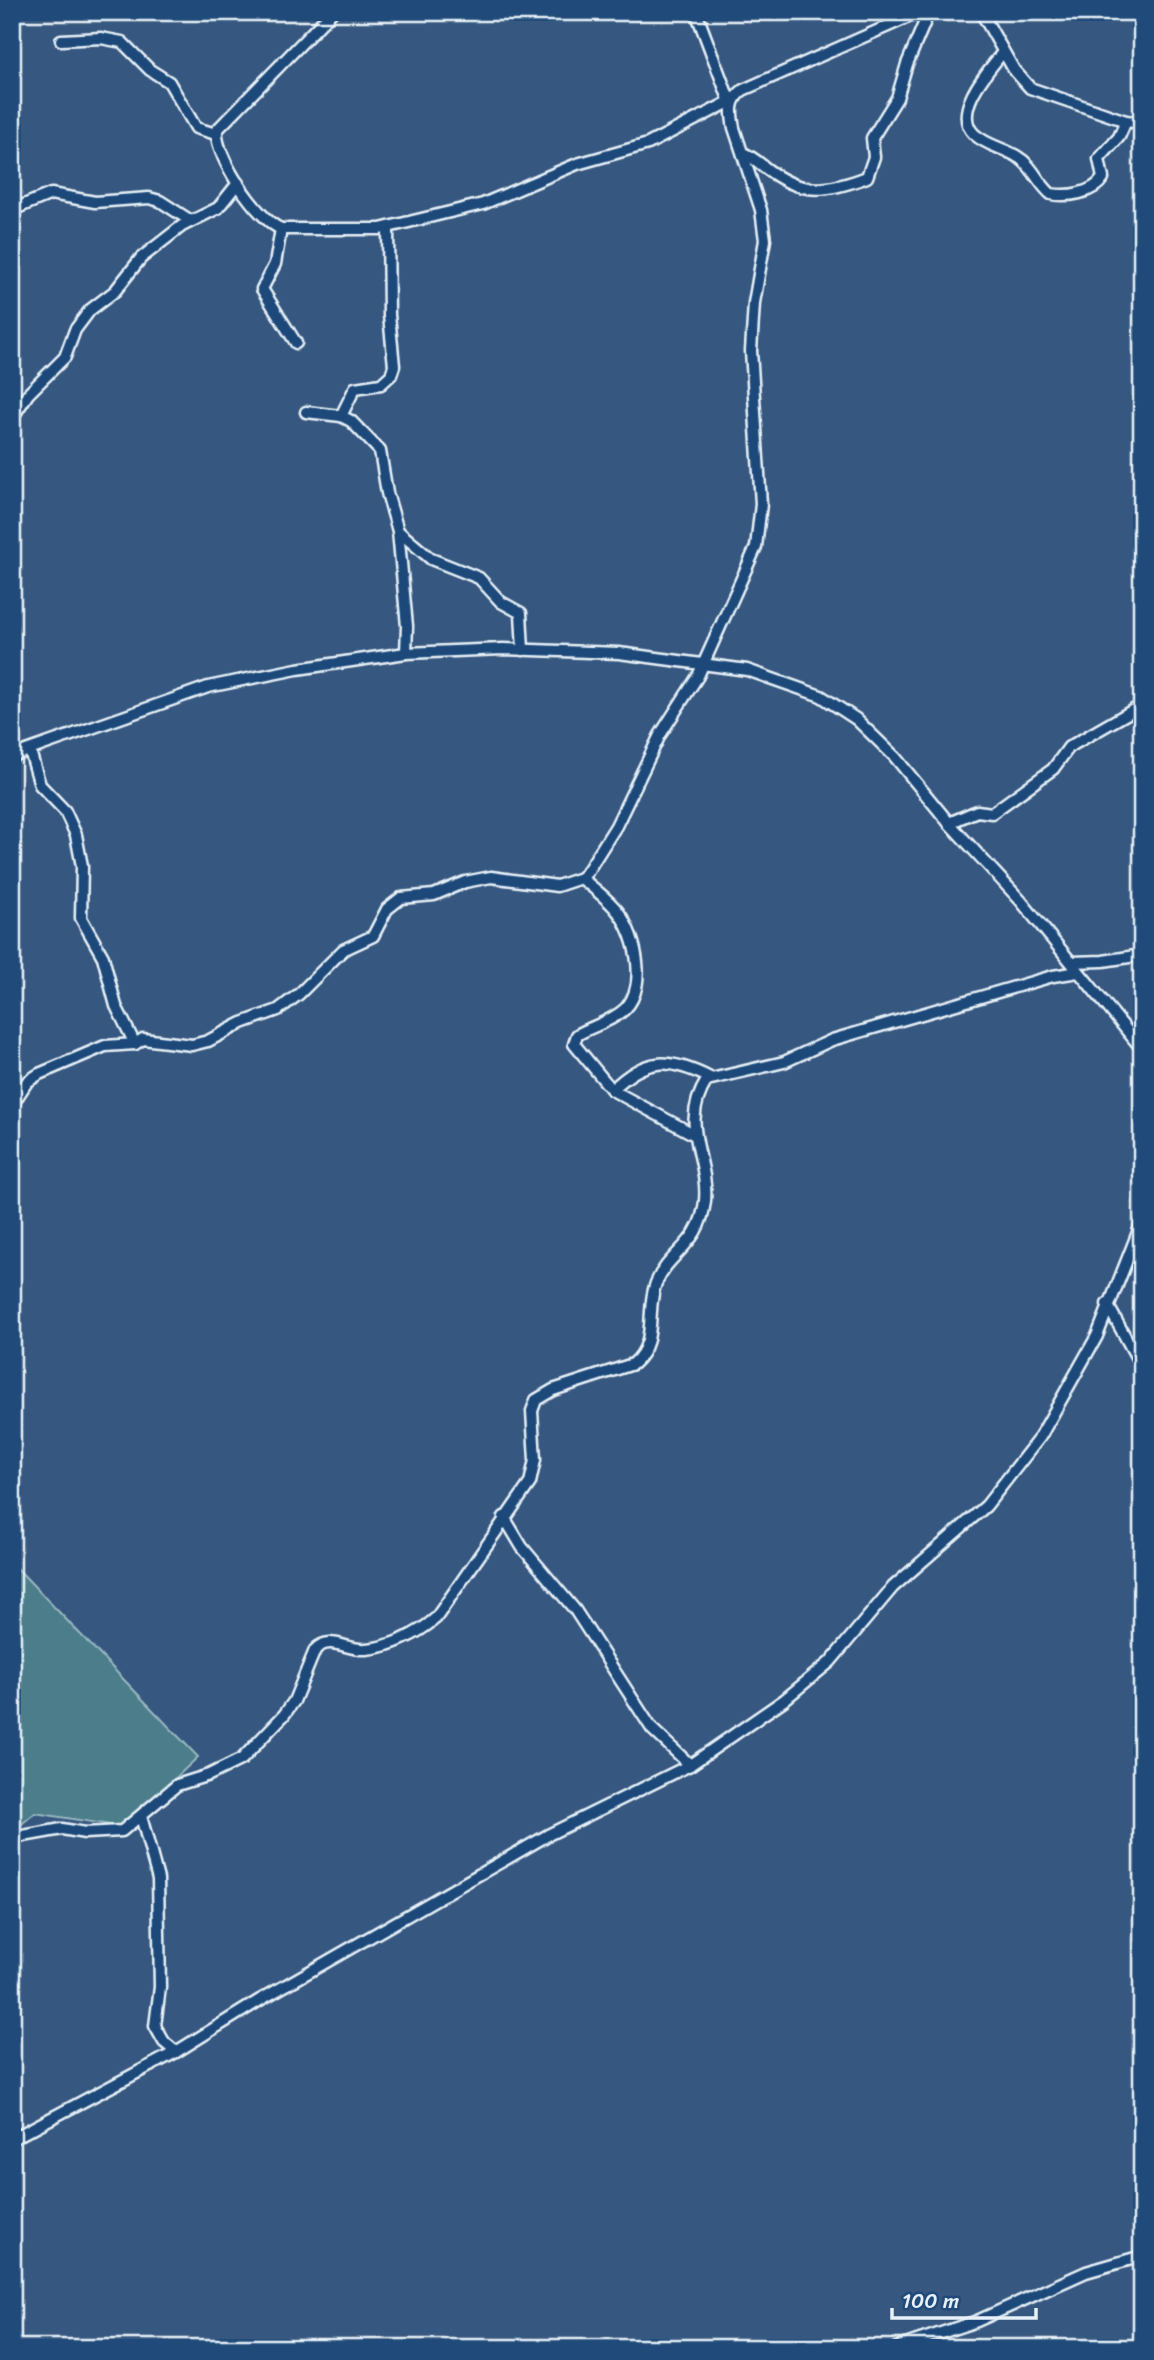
<svg xmlns="http://www.w3.org/2000/svg" width="1154" height="2360" font-family="Sriracha,sans-serif">
<style>
.green{fill:#4c7e8a;stroke:#9ab8c1;stroke-width:2}
.lines{fill:none;stroke-linecap:round;stroke-linejoin:round}
.minor-casing{stroke:#e8f1f8;stroke-width:15}
.minor{stroke:#1f4a7a;stroke-width:10}
</style>
<rect width="100%" height="100%" fill="#36577f"/>
<filter id="ink" filterUnits="userSpaceOnUse"><feTurbulence type="fractalNoise" baseFrequency=".0143" numOctaves="2"/><feDisplacementMap in="SourceGraphic" scale="14" xChannelSelector="R" yChannelSelector="G"/><feConvolveMatrix kernelMatrix="1 2 1 2 8 2 1 2 1" color-interpolation-filters="sRGB"/></filter>
<g filter="url(#ink)">
<polygon class="green" points="12,1563 198,1757 123,1827 35,1813 12,1832"/>
<g class="lines">
<g class="minor-casing">
<g id="minor">
<path d="M332,12L217,130C214,156 258,220 281,229H380L483,204L577,164L648,144L733,100"/>
<polyline points="696,12 730,102"/>
<polyline points="981,12 1014,70 1030,88 1126,121 1142,123"/>
<polyline points="61,40 101,38 122,42 150,70 169,82 196,128 216,134"/>
<path d="M1003,52C989,70 951,111 974,134C987,146 1004,148 1018,157C1032,165 1038,183 1051,194C1067,197 1093,194 1103,178L1099,159L1119,137L1126,121"/>
<path d="M743,153C755,158 761,165 771,172C805,196 830,191 867,177L874,157L872,138L897,98L907,64L929,12"/>
<polyline points="12,210 51,194 95,202 149,198 160,201 191,221"/>
<polyline points="281,229 275,264 262,289 296,343"/>
<polyline points="306,412 341,416 351,421 380,451 387,493 398,531 407,626 406,653"/>
<polyline points="341,416 355,388 381,384 391,375 394,366 389,315 388,228"/>
<polyline points="12,418 28,394 65,357 75,330 90,310 115,291 141,258 182,226 218,208 238,183"/>
<polyline points="398,531 431,559 479,578 501,602 521,613 523,650"/>
<polyline points="30,751 40,785 65,811 76,835 82,866 81,918 103,957 116,1006 135,1044"/>
<polyline points="12,756 208,687 297,669 406,653 503,649 619,653 747,670 821,696 856,719 895,757 949,823 1021,901 1142,1049"/>
<polyline points="949,823 977,811 992,813 1053,769 1069,747 1142,705"/>
<path d="M581,878C592,887 604,896 614,907C635,929 649,985 625,1009C611,1022 592,1026 577,1035L574,1044L612,1090L693,1134"/>
<polyline points="1072,962 1103,961 1142,955"/>
<path d="M612,1090C646,1056 670,1058 710,1078"/>
<path d="M12,1105L27,1082L39,1074L105,1046L135,1044L143,1039L192,1045L208,1041L242,1023L278,1010L299,994L343,950L373,936L387,909L401,898L434,895L465,882L491,877L557,886L581,878L587,872L616,826L660,735L698,676L756,547L761,504L751,351L754,303L765,240L761,210L734,128C731,113 729,100 743,90L920,12"/>
<polyline points="1107,1304 1142,1367"/>
<polyline points="504,1517 522,1547 575,1610 652,1729 690,1765"/>
<polyline points="141,1816 158,1879 160,1987 155,2026 164,2042 176,2052"/>
<path d="M12,1838L62,1829L85,1833L122,1831L177,1785L209,1775L242,1759L284,1715L294,1701L315,1650C330,1634 347,1651 366,1649C391,1647 418,1634 436,1618L530,1483L535,1460L532,1411L536,1400L553,1390L633,1364C659,1342 645,1310 656,1283C670,1250 700,1246 705,1201C709,1156 678,1126 707,1080L784,1062L832,1040L1053,976L1078,972"/>
<polyline points="12,2139 176,2052 260,2000 548,1835 690,1765 784,1700 830,1662 893,1587 986,1506 1040,1437 1097,1336 1142,1222"/>
<polyline points="896,2348 977,2321 1086,2272 1142,2256"/>
</g>
</g>
<use href="#minor" class="minor"/>
</g>
</g>
<rect width="1154" height="2360" fill="none" stroke="#1f4a7a" stroke-width="42"/>
<rect x="21" y="21" width="1112" height="2318" fill="none" stroke="#e8f1f8" stroke-width="2.5" filter="url(#ink)"/>
<path d="M892 2308v10h144v-10" fill="none" stroke="#e8f1f8" stroke-width="3.5"/>
<text x="902" y="2308" font-size="21" fill="#e8f1f8" stroke="#1f4a7a" stroke-width="5" paint-order="stroke">100 m</text>
</svg>
